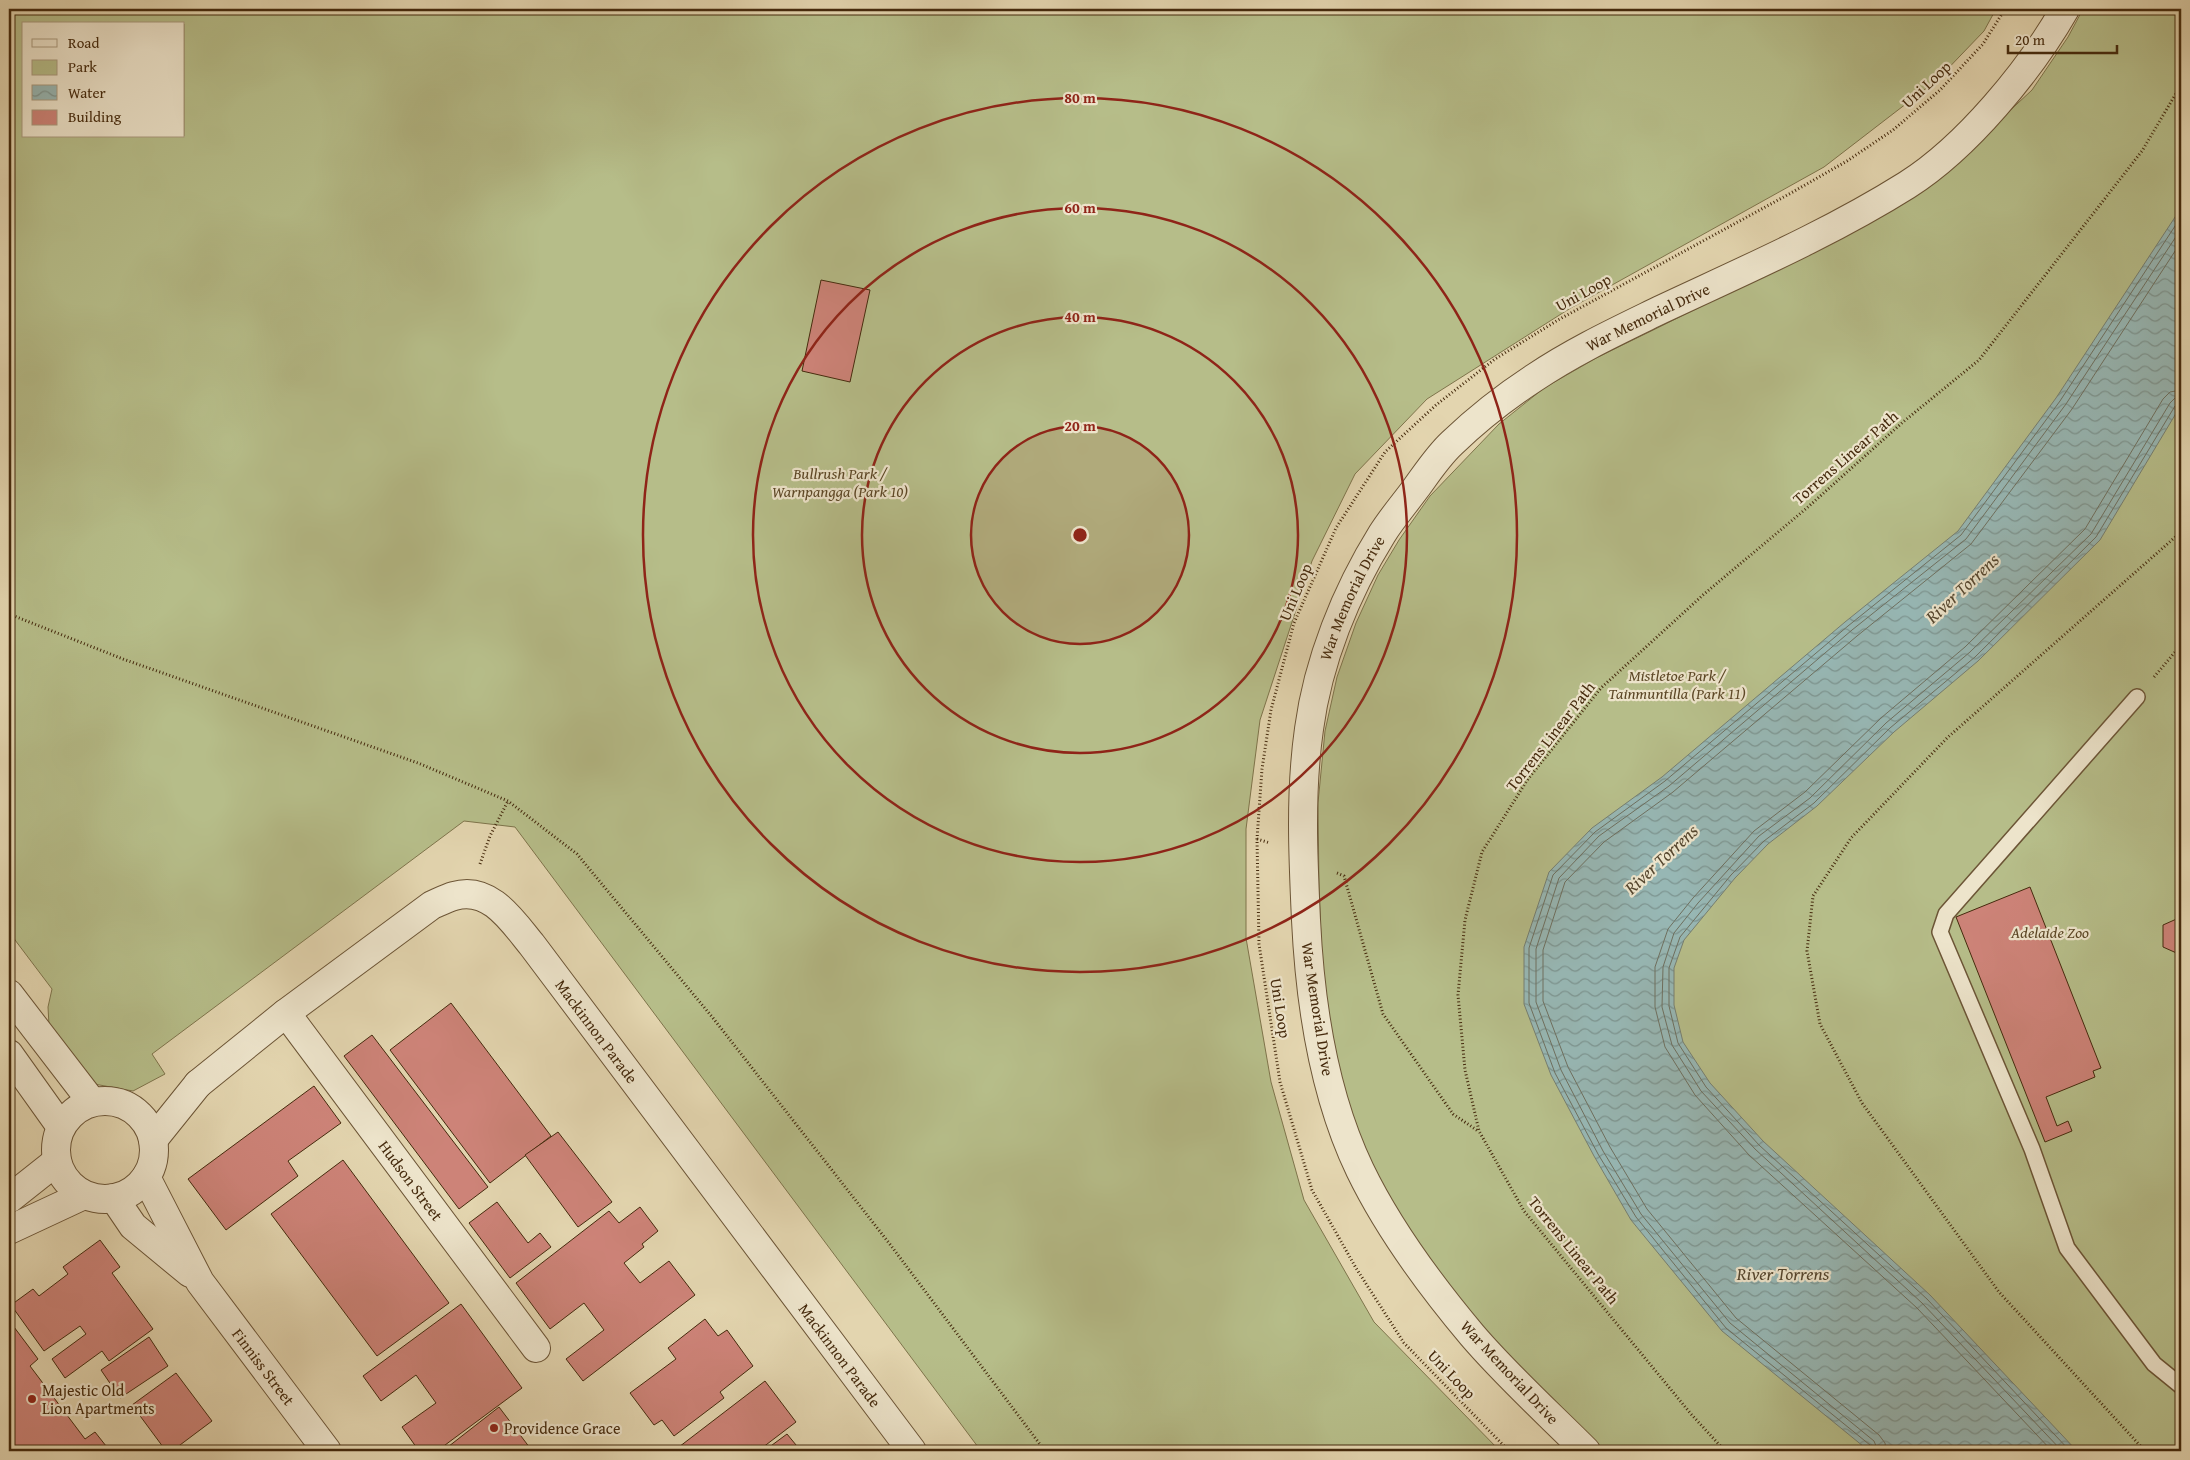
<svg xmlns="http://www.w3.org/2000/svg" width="2190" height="1460" font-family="'Gentium Book Plus',serif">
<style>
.green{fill:#b6bd89;stroke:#7e744b;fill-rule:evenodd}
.water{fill:url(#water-waves);stroke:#767f71}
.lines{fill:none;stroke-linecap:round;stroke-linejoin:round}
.shore{stroke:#6e7060;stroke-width:1}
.building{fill:#cd8378;stroke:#452a0d}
.service-casing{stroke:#6c5536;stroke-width:18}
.minor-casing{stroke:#6c5536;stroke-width:30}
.tertiary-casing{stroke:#6c5536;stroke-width:30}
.path{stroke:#452a0d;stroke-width:3;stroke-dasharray:1 2.5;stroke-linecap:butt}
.service{stroke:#ede4cb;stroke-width:15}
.minor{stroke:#ede4cb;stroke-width:28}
.tertiary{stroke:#ede4cb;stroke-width:28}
.ring{fill:none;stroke:#8f2418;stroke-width:2.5}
.poi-dot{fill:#8f2418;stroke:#ede4cb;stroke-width:2}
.labels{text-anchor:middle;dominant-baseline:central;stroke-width:4.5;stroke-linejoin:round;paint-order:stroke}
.street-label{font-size:16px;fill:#452a0d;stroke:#ede4cb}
.park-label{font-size:16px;font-style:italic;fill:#5c4726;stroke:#ede4cb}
.poi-label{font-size:16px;fill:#452a0d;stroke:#ede4cb;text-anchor:start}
.water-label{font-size:18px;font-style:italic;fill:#55462e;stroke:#ede4cb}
.centre{fill:#8f2418;stroke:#ede4cb;stroke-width:2.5}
.ring-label{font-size:15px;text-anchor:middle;font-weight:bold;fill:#8f2418;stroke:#ede4cb;stroke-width:4.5;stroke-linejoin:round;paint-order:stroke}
</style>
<defs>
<pattern id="water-waves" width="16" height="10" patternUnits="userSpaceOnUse" patternTransform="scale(1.25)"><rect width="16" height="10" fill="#97b7b4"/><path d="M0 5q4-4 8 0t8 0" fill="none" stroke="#7d9591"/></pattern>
</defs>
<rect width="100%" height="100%" fill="#e3d5af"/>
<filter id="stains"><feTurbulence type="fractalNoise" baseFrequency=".004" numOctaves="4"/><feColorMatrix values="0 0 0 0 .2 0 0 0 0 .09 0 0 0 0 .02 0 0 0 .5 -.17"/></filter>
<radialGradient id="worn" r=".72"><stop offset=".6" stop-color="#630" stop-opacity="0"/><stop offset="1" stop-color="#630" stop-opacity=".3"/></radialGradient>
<g class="green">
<path d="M9,9H1996L1984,31L1937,80L1824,167L1569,309L1427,399L1355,474L1312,561L1260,720L1246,829V938L1271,1082L1304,1200L1374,1322L1500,1451H981L515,827L464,821L152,1054L165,1074L133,1091L94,1084L49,1025L48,1007L52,989L9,932ZM24,24H184V136H24Z"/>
<polygon points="2083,9 2181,9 2181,1451 1600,1451 1533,1385 1443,1284 1369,1165 1352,1120 1324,1019 1319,887 1318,803 1325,731 1337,677 1356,623 1378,575 1399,540 1430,496 1499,424 1544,388 1598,357 1796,260 1958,159 2032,90 2068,37"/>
</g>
<polygon class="water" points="2181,208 2181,405 2100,540 1978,661 1894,732 1817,806 1768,844 1735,878 1684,940 1674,968 1674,1005 1683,1042 1710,1083 1763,1141 1930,1295 2077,1451 1869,1451 1722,1331 1631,1220 1594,1156 1551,1075 1524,1004 1524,947 1549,872 1592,828 1662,777 1845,622 1958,531 2056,398"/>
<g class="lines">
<g class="shore">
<polyline points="1872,1451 1870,1445 1726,1328 1636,1217 1598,1154 1555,1073 1529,1003 1529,948 1553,875 1595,832 1665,781 1848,626 1961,535 2060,401 2181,217"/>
<polyline points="1878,1451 1874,1441 1730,1323 1641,1214 1603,1151 1561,1070 1536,1002 1536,949 1559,878 1599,836 1669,786 1852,630 1966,539 2066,404 2181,229"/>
<polyline points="1886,1451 1885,1443 1879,1435 1736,1318 1647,1209 1610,1147 1568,1067 1543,1001 1543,950 1565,882 1604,842 1673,792 1857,636 1971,544 2072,409 2181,242"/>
<polyline points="2052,1451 1917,1308 1749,1155 1695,1095 1665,1047 1655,1007 1655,967 1668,929 1693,898 1754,831 1805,792 1881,718 1965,647 2085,529 2163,399 2170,392 2181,390"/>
<polyline points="2062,1451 1922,1303 1755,1149 1701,1091 1672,1045 1662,1007 1663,967 1674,933 1698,903 1759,836 1810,798 1886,723 1970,652 2091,534 2170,403 2175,398 2181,397"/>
<polyline points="2070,1451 1927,1299 1759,1145 1706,1087 1678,1043 1669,1006 1669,968 1680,937 1731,875 1764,841 1814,803 1890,728 1975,657 2096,537 2175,406 2181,404"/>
</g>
</g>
<g class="building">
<polygon points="821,280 870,290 850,382 802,371"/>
<polygon points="2030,887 2101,1068 2093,1071 2095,1077 2046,1097 2057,1126 2068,1121 2072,1131 2045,1142 1956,917"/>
<polygon points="2181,917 2181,955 2163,947 2163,925"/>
<polygon points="451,1003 551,1136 490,1183 390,1050"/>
<polygon points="372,1035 488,1187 459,1209 344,1056"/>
<polygon points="314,1086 341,1123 288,1161 298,1176 226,1230 188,1179"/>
<polygon points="558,1132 612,1202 578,1227 525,1155"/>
<polygon points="343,1160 449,1303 377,1356 271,1214"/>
<polygon points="497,1202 528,1243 540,1233 551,1247 510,1278 469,1223"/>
<polygon points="640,1207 658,1231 642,1244 644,1247 624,1263 640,1283 669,1261 695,1295 583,1381 566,1359 604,1330 584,1303 550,1329 516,1283 609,1211 619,1223"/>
<polygon points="100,1240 120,1267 112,1273 153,1329 109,1361 102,1351 65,1378 52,1359 86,1334 80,1326 44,1351 11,1305 33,1289 39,1296 68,1274 63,1267"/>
<polygon points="461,1304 522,1388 437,1451 419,1451 402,1427 436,1403 416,1375 381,1401 363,1376"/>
<polygon points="705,1319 718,1336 727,1330 753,1366 720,1392 724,1398 674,1436 662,1420 654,1425 630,1393 676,1359 668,1348"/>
<polygon points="11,1323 38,1359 30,1366 85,1439 95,1432 110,1451 9,1451 9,1325"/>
<polygon points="149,1337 168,1366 120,1398 101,1370"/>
<polygon points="176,1373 212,1421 172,1451 166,1451 132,1405"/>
<polygon points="765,1381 796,1422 758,1451 676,1451 675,1450"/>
<polygon points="499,1407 530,1448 526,1451 446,1451 444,1450"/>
<polygon points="787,1434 801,1451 764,1451"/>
</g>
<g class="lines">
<g class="service-casing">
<polyline id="service" points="2137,697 1946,914 1940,932 2032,1149 2067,1248 2154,1364 2181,1386"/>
</g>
<g class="minor-casing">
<g id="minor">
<path id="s1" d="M286,1013L536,1348"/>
<path id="s2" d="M198,1084L286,1013L432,905C439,902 447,898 454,896C490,885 513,922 532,945L912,1451"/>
<path id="s3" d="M146,1177L200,1282L327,1451"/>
<polyline points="114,1198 133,1226 190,1273"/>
<path id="s4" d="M1586,1451C1548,1413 1507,1376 1472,1335C1430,1285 1389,1230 1360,1170C1323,1093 1310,1004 1306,920C1303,856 1300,792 1309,729C1318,661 1346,592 1382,534C1392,518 1405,503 1416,488C1427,473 1438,456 1452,443C1477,419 1505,397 1534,378C1574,351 1617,331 1660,310C1743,271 1829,234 1907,185C1967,147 2030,70 2065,9"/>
</g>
</g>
<g class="tertiary-casing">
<g id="tertiary">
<polyline points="9,994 92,1102"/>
<polyline points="9,1054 61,1127"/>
<circle cx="105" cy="1150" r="49"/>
<polyline points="153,1140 198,1084"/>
<polyline points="9,1199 57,1161"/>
<polyline points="9,1230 84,1195"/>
</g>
</g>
<g class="path">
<polyline points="9,614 123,659 418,763 508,801 577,854 713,1018 889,1243 1045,1451"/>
<polyline points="2154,677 2181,645"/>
<polyline points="1257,839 1270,843"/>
<polyline points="480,864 490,836 508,801"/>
<polyline points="1337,873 1344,876 1383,1014 1453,1114 1478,1131"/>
<polyline points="1509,1451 1404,1343 1356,1268 1312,1190 1280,1082 1259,944 1257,839 1262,769 1271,710 1294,623 1336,528 1385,452 1436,405 1495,359 1558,320 1791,193 1847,161 1893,130 1940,90 1983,44 2005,9"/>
<polyline points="1725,1451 1691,1414 1524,1211 1479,1131 1465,1070 1458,995 1465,920 1482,852 1528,779 1601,688 1703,595 1808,507 1903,422 1979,360 2142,151 2181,85"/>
<polyline points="2145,1451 1999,1292 1862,1103 1820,1024 1807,951 1813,896 1851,838 1947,738 2181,532"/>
</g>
<use href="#service" class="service"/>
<use href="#minor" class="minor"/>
<use href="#tertiary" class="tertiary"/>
</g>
<circle cx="1080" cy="535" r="109" fill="#8f2418" fill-opacity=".12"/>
<g class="ring">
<circle cx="1080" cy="535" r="109"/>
<circle cx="1080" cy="535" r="218"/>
<circle cx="1080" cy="535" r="327"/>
<circle cx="1080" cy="535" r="437"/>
</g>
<g class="poi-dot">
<circle cx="32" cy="1399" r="5"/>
<circle cx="494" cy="1428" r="5"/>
</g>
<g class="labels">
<g class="street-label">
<text transform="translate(1926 84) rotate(-43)">Uni Loop</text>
<text transform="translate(1583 292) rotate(-29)">Uni Loop</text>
<text stroke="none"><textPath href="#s4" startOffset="1370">War Memorial Drive</textPath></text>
<text transform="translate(1845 457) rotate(-41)">Torrens Linear Path</text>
<text transform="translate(1295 592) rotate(-67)">Uni Loop</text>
<text stroke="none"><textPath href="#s4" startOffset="950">War Memorial Drive</textPath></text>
<text transform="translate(1550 736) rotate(-52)">Torrens Linear Path</text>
<text transform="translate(1281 1008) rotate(81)">Uni Loop</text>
<text transform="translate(1318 1009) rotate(81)">War Memorial Drive</text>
<text stroke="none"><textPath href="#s2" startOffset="525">Mackinnon Parade</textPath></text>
<text stroke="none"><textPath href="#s1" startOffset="209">Hudson Street</textPath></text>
<text transform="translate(1574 1250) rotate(51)">Torrens Linear Path</text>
<text stroke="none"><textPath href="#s2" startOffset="930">Mackinnon Parade</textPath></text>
<text stroke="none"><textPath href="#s3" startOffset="224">Finniss Street</textPath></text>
<text transform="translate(1510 1372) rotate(47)">War Memorial Drive</text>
<text transform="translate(1452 1374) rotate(46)">Uni Loop</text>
</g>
<g class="park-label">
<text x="840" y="473">Bullrush Park /<tspan x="840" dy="18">Warnpangga (Park 10)</tspan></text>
<text x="1677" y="675">Mistletoe Park /<tspan x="1677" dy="18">Tainmuntilla (Park 11)</tspan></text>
<text x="2050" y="932">Adelaide Zoo</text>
</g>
<g class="poi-label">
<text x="42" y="1390">Majestic Old<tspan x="42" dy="18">Lion Apartments</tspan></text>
<text x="504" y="1428">Providence Grace</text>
</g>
<g class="water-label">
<text transform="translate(1962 588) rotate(-43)">River Torrens</text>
<text transform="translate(1661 859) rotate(-43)">River Torrens</text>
<text x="1783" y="1273">River Torrens</text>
</g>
</g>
<circle cx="1080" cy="535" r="8" class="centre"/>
<g class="ring-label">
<text x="1080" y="103">80 m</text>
<text x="1080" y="213">60 m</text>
<text x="1080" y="322">40 m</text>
<text x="1080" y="431">20 m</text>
</g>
<rect width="2190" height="1460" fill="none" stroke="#e3d5af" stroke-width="30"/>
<rect x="10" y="10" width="2170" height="1440" fill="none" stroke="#452a0d" stroke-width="2.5"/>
<rect x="15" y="15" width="2160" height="1430" fill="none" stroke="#452a0d"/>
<rect x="22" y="22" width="162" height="115" fill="#ede4cb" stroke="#aa9a7f"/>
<rect x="32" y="39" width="25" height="8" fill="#ede4cb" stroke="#aa9a7f"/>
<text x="68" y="48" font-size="15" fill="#452a0d">Road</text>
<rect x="32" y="60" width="25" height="15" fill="#b6bd89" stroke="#aa9a7f"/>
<text x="68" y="72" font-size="15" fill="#452a0d">Park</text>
<rect x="32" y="85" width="25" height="15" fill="url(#water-waves)" stroke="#aa9a7f"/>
<text x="68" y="98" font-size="15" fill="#452a0d">Water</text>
<rect x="32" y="110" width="25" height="15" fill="#cd8378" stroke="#aa9a7f"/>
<text x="68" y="122" font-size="15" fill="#452a0d">Building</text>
<path d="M2008 45v8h109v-8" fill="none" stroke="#452a0d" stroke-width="2.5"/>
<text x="2015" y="45" font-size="15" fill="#452a0d" stroke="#ede4cb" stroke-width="4" paint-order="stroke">20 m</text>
<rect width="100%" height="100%" filter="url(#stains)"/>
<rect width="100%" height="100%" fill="url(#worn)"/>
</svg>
